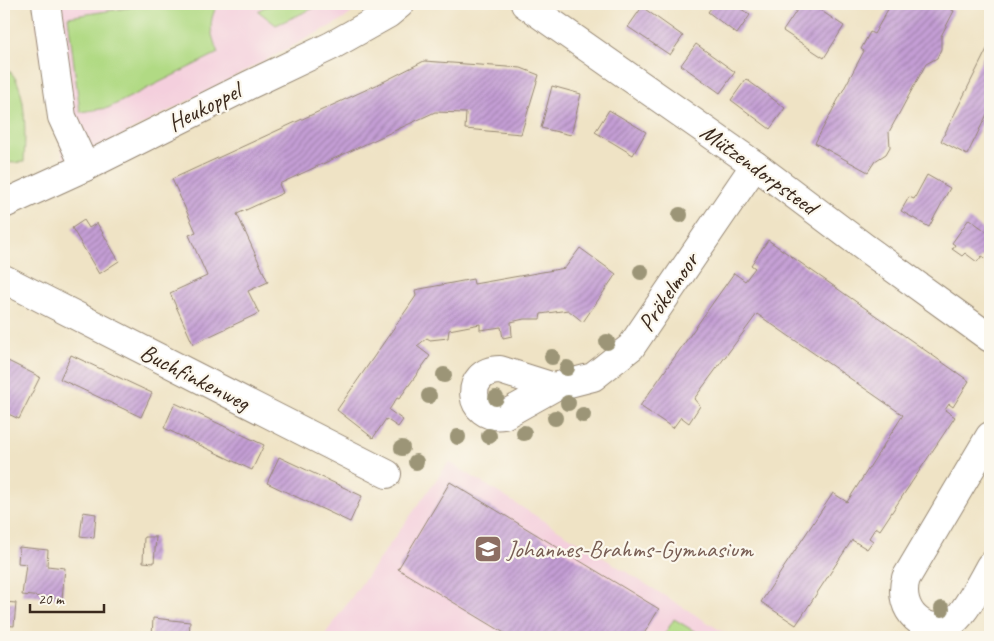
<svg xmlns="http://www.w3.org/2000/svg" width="994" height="641" font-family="Caveat,sans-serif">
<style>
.built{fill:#f4cfdd}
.green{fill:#b1da84;stroke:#768251}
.building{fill:url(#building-hatch)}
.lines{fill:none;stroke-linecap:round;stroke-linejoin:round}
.minor-casing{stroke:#958672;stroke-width:30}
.minor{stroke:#fff;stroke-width:28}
.tree{fill:#9c9577}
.labels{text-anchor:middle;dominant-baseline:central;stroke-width:4.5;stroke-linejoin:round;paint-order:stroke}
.street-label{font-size:24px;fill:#3b2a1e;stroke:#fbf7ec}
.education-label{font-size:24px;fill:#785e54;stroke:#fbf7ec;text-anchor:start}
</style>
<defs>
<pattern id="building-hatch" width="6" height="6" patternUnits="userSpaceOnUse" patternTransform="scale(1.25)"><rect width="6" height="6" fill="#c49ed5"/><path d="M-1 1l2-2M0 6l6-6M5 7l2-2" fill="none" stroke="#a081ac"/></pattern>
</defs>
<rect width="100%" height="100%" fill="#fbf7ec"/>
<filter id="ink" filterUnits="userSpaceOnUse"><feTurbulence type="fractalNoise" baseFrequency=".02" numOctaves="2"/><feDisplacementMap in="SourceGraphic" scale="10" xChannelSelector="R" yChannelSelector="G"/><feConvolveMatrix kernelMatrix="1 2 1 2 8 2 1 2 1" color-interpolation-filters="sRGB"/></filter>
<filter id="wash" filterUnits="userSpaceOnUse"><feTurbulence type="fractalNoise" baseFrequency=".0096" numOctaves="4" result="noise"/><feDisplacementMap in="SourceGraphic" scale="20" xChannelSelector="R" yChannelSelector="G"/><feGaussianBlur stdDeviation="1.12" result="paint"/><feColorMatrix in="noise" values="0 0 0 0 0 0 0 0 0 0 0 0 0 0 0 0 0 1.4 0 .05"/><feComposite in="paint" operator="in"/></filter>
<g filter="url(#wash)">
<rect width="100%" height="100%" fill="#efe3c5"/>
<g class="built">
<polygon points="34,4 363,4 344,19 65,165 41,62"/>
<polygon points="449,462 731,637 323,637"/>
</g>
<g class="green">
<path d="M153,4H218C207,23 211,34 218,53L108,108L80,112L68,17Z"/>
<polygon points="281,4 323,4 276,25 258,11 264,7"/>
<path d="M4,68C29,77 25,140 24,162L4,163Z"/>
<polygon points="674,619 704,637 663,637"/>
</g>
<g id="blocks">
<g class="building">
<polygon points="714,4 734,4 750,15 737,34 708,12"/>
<polygon points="801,4 811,4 844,26 824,58 783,31"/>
<polygon points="891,4 941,4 954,11 941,36 941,49 937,58 926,64 889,132 890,147 886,154 875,161 868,172 815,143 864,51 861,49 870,32 874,34"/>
<polygon points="642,7 683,36 670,55 628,27"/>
<polygon points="696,44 735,72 720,93 681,65"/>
<polygon points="987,49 990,51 990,108 967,155 941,141"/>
<polygon points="424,61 521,68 539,75 521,134 465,129 466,113 435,112 279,184 283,193 237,214 268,282 248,291 259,313 193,344 170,293 207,276 189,235 196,232 172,179 385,81"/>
<polygon points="746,79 785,108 770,129 731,100"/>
<polygon points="552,86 581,94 571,135 541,128"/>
<polygon points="609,110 646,132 633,155 595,132"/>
<polygon points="927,175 950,188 929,227 901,211 909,197 914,199"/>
<polygon points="969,219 990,234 990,254 987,259 982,256 977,262 965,253 962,256 952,249 955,245 952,243"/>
<polygon points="84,220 89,228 97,223 119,261 99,274 72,228"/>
<polygon points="768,240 969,381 953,407 949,404 945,410 955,417 880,530 876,527 869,538 873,541 867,549 852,540 796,625 761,602 833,493 847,502 903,415 757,314 694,399 700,406 689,423 681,417 673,428 640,406 734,273 745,281 755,268 751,265"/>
<polygon points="580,248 616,274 583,322 568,310 541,314 540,319 524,319 511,322 512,336 503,338 501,327 480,330 480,324 449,330 448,338 430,340 427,338 417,346 430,356 399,399 397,398 389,410 403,420 398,427 386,419 373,438 337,410 416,296 415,290 473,279 474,284 565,268"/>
<polygon points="71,355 152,393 141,417 60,379"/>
<polygon points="4,359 40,377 19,419 4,412"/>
<polygon points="175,403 264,445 252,470 164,428"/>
<polygon points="279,457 362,496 350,522 267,483"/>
<polygon points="450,482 659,609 642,637 511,637 398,569"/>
<polygon points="83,512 96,514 94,538 80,536"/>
<polygon points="144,537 156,537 154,563 143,562"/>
<polygon points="19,547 48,550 47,566 65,568 62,599 22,595 26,564 18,563"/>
<polygon points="4,602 16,603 14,626 4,625"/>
<polygon points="153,618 190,622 189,637 152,637"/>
</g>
</g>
</g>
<g filter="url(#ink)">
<use href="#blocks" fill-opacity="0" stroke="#958672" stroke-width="1"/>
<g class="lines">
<g class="minor-casing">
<g id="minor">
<polyline points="46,4 62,117 85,167"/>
<polyline points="525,4 755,165 864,247 990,338"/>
<polyline points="4,204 85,167 249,85 331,46 388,14 400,4"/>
<polyline points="4,279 387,474"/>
<path d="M554,387L504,415C467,421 463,370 500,370L554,387L593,377L631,347L755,165"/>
<path d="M990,436L906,578C896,610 926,639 954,621C966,612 982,580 990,566"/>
</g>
</g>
<use href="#minor" class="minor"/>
</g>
<g class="tree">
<circle cx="680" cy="215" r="8"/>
<circle cx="641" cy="272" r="8"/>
<circle cx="607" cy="342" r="8"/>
<circle cx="552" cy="357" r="8"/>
<circle cx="567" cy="368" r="8"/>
<circle cx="444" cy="375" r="8"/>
<circle cx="429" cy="396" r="8"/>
<circle cx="496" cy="398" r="8"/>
<circle cx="568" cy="403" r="8"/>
<circle cx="583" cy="415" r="8"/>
<circle cx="555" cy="418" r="8"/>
<circle cx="524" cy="433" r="8"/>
<circle cx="489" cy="436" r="8"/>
<circle cx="458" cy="437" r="8"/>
<circle cx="402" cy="448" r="8"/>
<circle cx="416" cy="462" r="8"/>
<circle cx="942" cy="609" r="8"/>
</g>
</g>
<defs>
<g id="school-square" transform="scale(1.4375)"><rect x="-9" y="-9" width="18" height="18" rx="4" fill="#8d6e63" stroke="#fbf7ec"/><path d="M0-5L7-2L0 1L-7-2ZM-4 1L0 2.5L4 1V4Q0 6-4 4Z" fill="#fff"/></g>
</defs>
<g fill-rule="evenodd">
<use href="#school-square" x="488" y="549"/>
</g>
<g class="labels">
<g class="street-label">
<text transform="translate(204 107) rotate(-27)">Heukoppel</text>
<text transform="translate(759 169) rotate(36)">Mützendorpsteed</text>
<text transform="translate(668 292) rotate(-56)">Prökelmoor</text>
<text transform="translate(195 377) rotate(27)">Buchfinkenweg</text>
</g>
<g class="education-label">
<text x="507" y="549">Johannes-Brahms-Gymnasium</text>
</g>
</g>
<rect width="994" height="641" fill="none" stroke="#fbf7ec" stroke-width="20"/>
<path d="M30 604v8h74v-8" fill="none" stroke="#3b2a1e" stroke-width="2.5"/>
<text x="38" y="604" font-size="15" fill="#3b2a1e" stroke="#fbf7ec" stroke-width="4" paint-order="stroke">20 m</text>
</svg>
